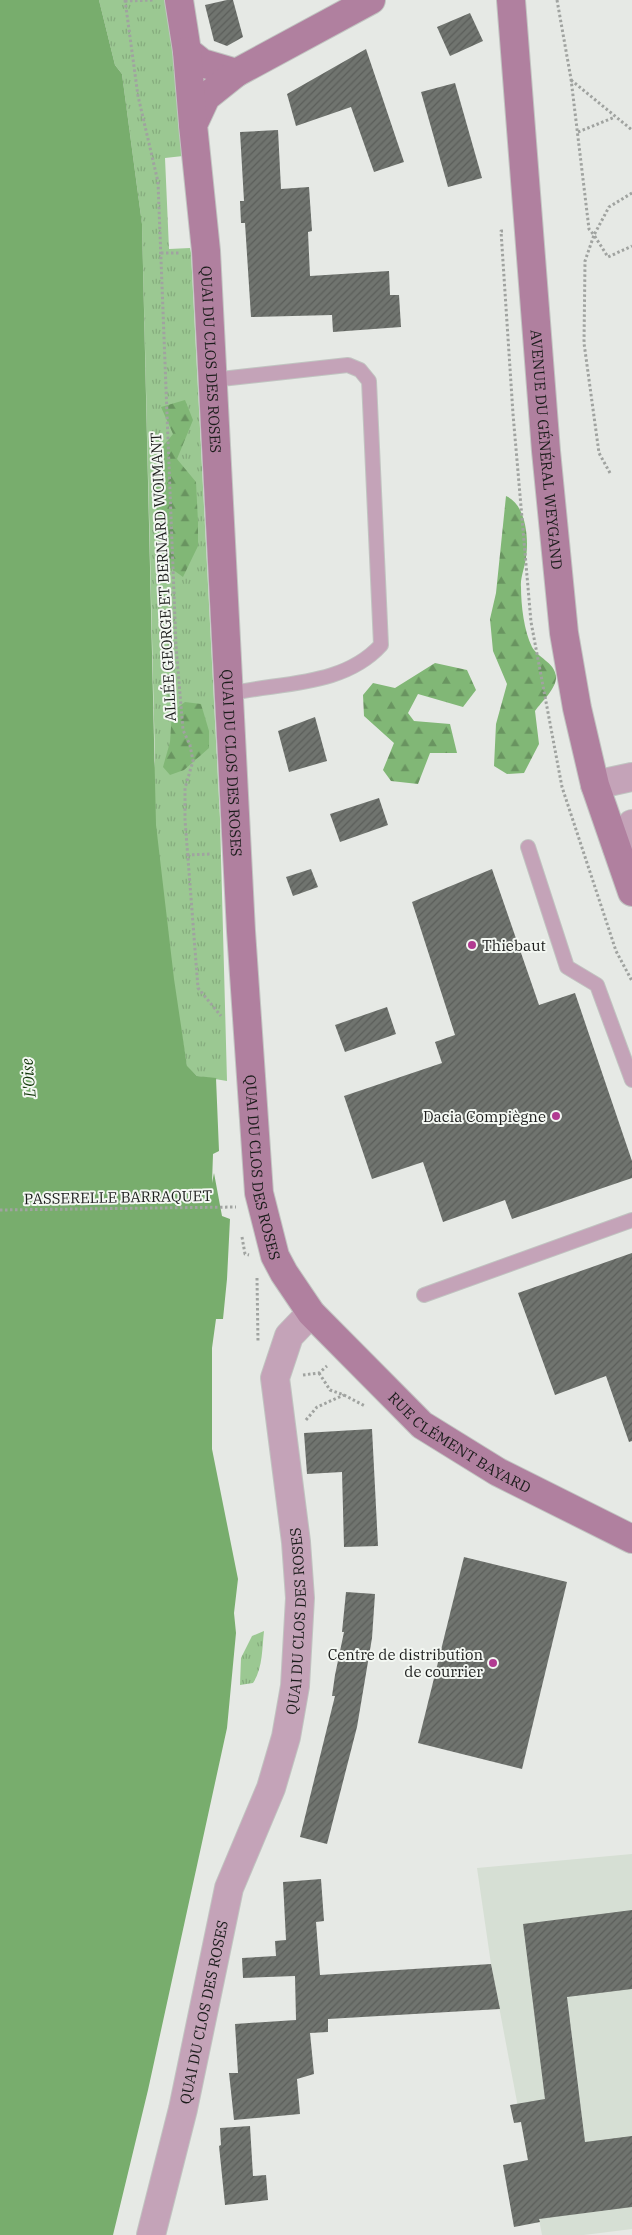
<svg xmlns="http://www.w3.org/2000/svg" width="632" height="2235" font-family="'IBM Plex Serif',serif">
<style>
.built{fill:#d6dfd4}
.grass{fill:url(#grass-tufts)}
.forest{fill:url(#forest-firs)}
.water{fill:#78ad6d}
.building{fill:url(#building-hatch)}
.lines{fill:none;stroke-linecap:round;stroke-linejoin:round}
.lane-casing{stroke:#c1c4c1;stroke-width:16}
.street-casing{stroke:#c1c4c1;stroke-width:30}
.secondary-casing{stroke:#c1c4c1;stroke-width:30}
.path{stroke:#a0a3a0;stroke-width:3;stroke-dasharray:2.5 2.5;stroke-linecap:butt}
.lane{stroke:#c4a3b8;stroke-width:14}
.street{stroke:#c4a3b8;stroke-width:28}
.secondary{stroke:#b0809f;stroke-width:28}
.poi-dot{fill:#b13b91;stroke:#f3f7f2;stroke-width:2}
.labels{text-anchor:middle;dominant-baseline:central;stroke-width:4;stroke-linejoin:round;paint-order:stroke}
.street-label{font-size:15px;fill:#1b1c1b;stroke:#f3f7f2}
.poi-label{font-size:15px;fill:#1b1c1b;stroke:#f3f7f2;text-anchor:end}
.water-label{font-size:16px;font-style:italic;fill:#12370a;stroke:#f3f7f2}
</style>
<defs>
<pattern id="grass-tufts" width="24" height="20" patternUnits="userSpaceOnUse" patternTransform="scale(1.25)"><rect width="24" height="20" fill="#9bc892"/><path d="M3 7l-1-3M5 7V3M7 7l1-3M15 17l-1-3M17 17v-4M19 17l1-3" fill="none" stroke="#85ab7d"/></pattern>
<pattern id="forest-firs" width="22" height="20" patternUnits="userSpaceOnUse" patternTransform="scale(1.25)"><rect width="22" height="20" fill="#81b776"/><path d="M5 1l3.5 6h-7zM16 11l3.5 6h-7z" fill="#699460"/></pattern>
<pattern id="building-hatch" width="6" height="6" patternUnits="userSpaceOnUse" patternTransform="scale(1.25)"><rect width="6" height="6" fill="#70746f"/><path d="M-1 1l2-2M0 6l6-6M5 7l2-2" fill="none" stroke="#5b5e5a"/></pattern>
</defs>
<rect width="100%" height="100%" fill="#e6e9e5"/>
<polygon class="built" points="632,1854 632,2229 584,2235 542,2235 491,1964 477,1868"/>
<g class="grass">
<polygon points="99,0 174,0 183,156 165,158 169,249 190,248 191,253 220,819 227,1081 197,1076 187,1067 179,1019 177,1027 151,789 155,761 142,224 122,74 115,65"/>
<path d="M264,1631C262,1648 263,1668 253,1683L240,1685L241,1658L252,1636Z"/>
</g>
<g class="forest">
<polygon points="185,400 193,420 177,459 196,482 198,522 198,546 183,577 165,564 159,550 155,488 160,450 173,434 161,407"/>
<path d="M506,496C526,504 529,539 526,557C525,567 520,578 521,587C521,605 524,631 532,647C538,658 554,662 556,676C557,688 542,701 535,711L539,744L524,773L507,774L494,766L496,724L507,684L493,651L490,619L496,593Z"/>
<polygon points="435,663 467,670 476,690 463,707 418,694 408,713 414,721 450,724 457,753 430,753 418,784 391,781 383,770 394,743 364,716 363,695 373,683 395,688"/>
<polygon points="185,702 201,704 209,731 209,748 184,770 170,775 163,767 170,742 172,712"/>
</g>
<polygon class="water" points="0,0 99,0 115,65 122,74 142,224 156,825 174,979 187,1066 197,1076 216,1078 219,1151 213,1154 212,1183 214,1173 222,1216 230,1219 227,1279 223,1319 216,1319 212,1348 212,1449 238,1579 234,1613 236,1633 227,1728 148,2090 113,2235 0,2235"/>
<g class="building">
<polygon points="227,0 233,0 243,37 227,46 214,41 205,5"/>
<polygon points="470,13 483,41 450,56 437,27"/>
<polygon points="366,49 404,162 374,172 351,107 296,126 287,94"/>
<polygon points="455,83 482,178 448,187 421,92"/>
<polygon points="278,130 281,189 309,187 312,231 308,232 310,276 389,271 390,295 399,295 401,327 333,332 332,315 251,317 245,223 241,223 240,201 244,201 240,132"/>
<polygon points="315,717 327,761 289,772 278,731"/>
<polygon points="379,798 388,825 340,842 330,814"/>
<polygon points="311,869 318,887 293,896 286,877"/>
<polygon points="492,869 539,1005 575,993 632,1161 632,1178 512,1219 505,1200 443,1222 423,1162 372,1179 344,1096 442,1063 435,1042 455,1035 412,902"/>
<polygon points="387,1007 396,1034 345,1052 335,1025"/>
<polygon points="632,1253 632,1441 629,1442 606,1376 555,1395 518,1293"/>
<polygon points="372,1429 378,1546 344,1547 342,1472 307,1474 304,1433"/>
<polygon points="464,1557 567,1582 522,1769 418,1743"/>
<polygon points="346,1592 375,1594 372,1638 357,1727 327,1844 300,1837 335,1696 332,1696 335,1675 344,1632 342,1632"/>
<polygon points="321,1879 324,1921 316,1922 320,1975 491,1964 500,2009 328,2019 328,2032 310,2033 314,2074 297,2079 300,2114 234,2120 229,2073 238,2073 235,2024 296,2020 295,1976 243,1978 242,1958 276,1956 275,1941 286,1940 283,1882"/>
<polygon points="632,1910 632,1989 567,1997 585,2142 632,2136 632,2207 539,2219 540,2222 514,2227 503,2165 528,2160 521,2122 514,2123 510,2105 545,2099 523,1924"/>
<polygon points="250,2126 253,2176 266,2175 268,2200 225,2205 219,2146 221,2145 220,2128"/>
</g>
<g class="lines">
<g class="lane-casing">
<g id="lane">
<path d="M212,380L348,365L360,370L369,381L381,645C343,687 280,682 228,694"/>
<polyline points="528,847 567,967 597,985 632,1080"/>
<polyline points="424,1295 632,1220"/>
</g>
</g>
<g class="street-casing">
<g id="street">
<polyline points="595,785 632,777"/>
<polyline points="617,848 632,824"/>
<path id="s1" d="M151,2235L183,2109L229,1888L271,1788L286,1737L295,1686L300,1598L296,1542L275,1378L289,1336L311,1313"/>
</g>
</g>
<g class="secondary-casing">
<g id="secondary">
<polyline points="179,0 187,51 202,63 236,73"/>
<path id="s2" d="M371,0L236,73L206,97L193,125L206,251L241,931L259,1193L275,1256L284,1273L311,1313L422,1425L498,1472L632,1539"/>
<path id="s3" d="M511,0L546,451L564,633L577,708L595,785L632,892"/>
<polyline points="187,51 193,124"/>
</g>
</g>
<g class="path">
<polyline points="125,0 138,96 158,182 176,646 183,730 190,745 193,761 185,788 185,820 198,988 221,1016"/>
<polyline points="557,0 571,79 589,229 594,235 585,261 584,343 599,453 610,473"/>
<polyline points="125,1 155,0"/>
<polyline points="571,80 632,130"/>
<polyline points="578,132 615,117"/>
<polyline points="632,193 609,207 594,235 608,257 632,246"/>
<polyline points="503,231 501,231 513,414 531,622 562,787 616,951 632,981"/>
<polyline points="161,253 180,253"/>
<polyline points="187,855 212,854"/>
<polyline points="0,1210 236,1207"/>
<polyline points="242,1237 245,1254 249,1255"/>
<polyline points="257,1278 258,1342"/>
<polyline points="319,1373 330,1390 344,1395 365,1406"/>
<polyline points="303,1375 319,1373 327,1366"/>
<polyline points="306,1420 317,1407 344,1395"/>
</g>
<use href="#lane" class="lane"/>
<use href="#street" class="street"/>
<use href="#secondary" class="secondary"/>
</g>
<g class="poi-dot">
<circle cx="472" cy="945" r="5"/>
<circle cx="556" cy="1116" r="5"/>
<circle cx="493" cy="1663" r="5"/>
</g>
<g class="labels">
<g class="street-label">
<text stroke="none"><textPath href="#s2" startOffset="458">QUAI DU CLOS DES ROSES</textPath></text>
<text stroke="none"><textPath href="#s3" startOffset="451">AVENUE DU GÉNÉRAL WEYGAND</textPath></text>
<text transform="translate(163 577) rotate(-93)">ALLÉE GEORGE ET BERNARD WOIMANT</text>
<text stroke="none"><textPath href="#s2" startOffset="862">QUAI DU CLOS DES ROSES</textPath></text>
<text stroke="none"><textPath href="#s2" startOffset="1268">QUAI DU CLOS DES ROSES</textPath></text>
<text transform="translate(118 1197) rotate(-1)">PASSERELLE BARRAQUET</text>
<text stroke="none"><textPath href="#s2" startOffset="1624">RUE CLÉMENT BAYARD</textPath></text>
<text stroke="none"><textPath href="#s1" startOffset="634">QUAI DU CLOS DES ROSES</textPath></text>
<text stroke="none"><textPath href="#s1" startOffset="229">QUAI DU CLOS DES ROSES</textPath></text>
</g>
<g class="poi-label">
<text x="482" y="945" text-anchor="start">Thiebaut</text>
<text x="546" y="1116">Dacia Compiègne</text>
<text x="483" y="1654">Centre de distribution<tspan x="483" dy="17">de courrier</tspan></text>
</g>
<g class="water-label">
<text transform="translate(28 1078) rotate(-95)">L'Oise</text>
</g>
</g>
</svg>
